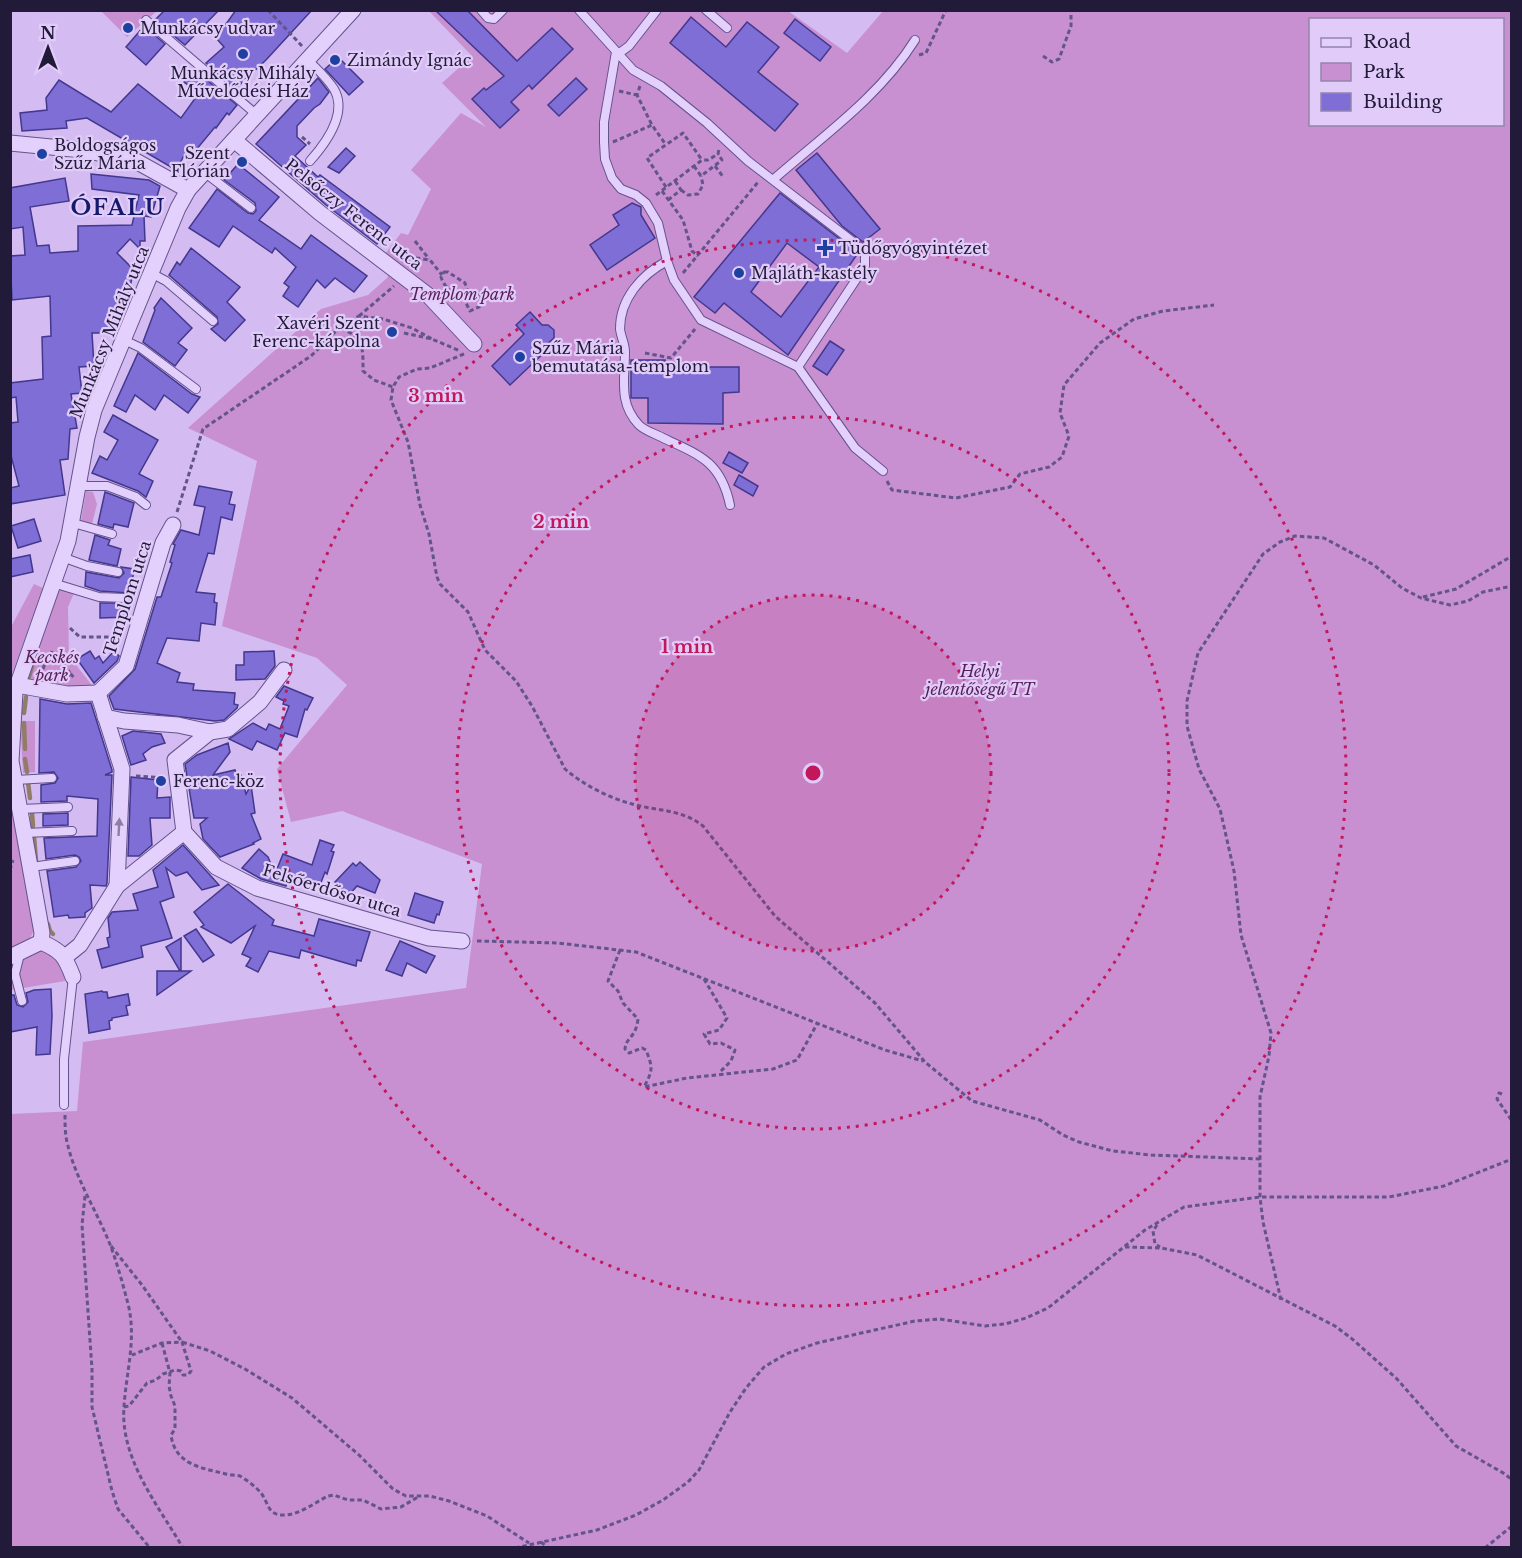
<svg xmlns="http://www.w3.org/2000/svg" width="1522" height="1558" font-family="'Libre Baskerville',serif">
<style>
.green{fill:#c88fd1;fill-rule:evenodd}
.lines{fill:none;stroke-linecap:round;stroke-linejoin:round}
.stream{stroke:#917c67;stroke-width:4.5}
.building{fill:#7e6ed5;stroke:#43378e;stroke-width:1.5;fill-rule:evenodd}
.lane-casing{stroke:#63548c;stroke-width:10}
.street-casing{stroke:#63548c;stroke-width:17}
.path{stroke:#63548c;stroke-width:3;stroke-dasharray:4.5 3;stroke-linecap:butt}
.lane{stroke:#e4d0fc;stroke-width:8}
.street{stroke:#e4d0fc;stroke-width:15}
.oneway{fill:#8c7ea4}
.ring{fill:none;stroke:#c2185b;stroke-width:3;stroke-dasharray:3 6}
.poi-dot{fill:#1d40a1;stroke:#e1ccf9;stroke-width:2}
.labels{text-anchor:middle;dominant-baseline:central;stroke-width:4.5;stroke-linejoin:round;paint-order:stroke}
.poi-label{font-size:16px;fill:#211a39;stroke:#e1ccf9;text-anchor:start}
.street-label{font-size:16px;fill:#211a39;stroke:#e1ccf9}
.park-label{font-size:16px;font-style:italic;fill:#581e58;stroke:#e1ccf9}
.district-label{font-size:22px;font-weight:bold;letter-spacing:1.5px;fill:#15196b;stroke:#e1ccf9}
.centre{fill:#c2185b;stroke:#e1ccf9;stroke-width:3}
.ring-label{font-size:18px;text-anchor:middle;font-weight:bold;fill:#c2185b;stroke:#e1ccf9;stroke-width:4.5;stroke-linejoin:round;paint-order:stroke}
</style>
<rect width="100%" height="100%" fill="#d4bcf2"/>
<g class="green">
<polygon points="101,11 157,11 127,37"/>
<path d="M429,11H788L847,53L883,11H1511V1547H11L10,1114L77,1111L83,1042L466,988L482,864L342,811L291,822L277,769L347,685L317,658L222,626L257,461L188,428L321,309L368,295L387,278L395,262L385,254L401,233L408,235L431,189L411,170L461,113L486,127L442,83L472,56ZM1310,20H1502V124H1310Z"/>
<polygon points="86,491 93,492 97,504 92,524 81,521"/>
<polygon points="34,584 43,588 11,677 11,627"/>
<polygon points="58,589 74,593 68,607 69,656 98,693 35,684 26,677"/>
<polygon points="20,721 35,721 35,772 23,773"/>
<path d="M11,782L35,918C33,940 31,940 11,948Z"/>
<path d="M38,951C57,951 62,965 65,981L11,990L10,959Z"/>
</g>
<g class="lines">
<g class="stream">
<polyline points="28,680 34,660"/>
<polyline points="24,713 26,697"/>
<polyline points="24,723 25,749"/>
<polyline points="25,759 27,772"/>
<polyline points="28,782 30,798"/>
<polyline points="32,813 33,826"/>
<polyline points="34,836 36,861"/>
<polyline points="48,924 50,931 53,934"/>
</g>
</g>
<g class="building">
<polygon points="165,10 219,10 185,45 155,20"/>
<polygon points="236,10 312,10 266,60 235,89 206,63 224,47 216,38"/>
<polygon points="435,10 467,10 517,61 552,28 573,49 532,89 529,85 511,102 519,110 500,128 472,99 484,88 486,90 504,76"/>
<polygon points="691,17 726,47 747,22 779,47 758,72 798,104 775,131 670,43"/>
<polygon points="795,19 831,47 820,61 784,33"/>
<polygon points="144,26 165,44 146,65 126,47"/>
<polygon points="338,57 363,82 349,95 325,69"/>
<polygon points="192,71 195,73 197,72 237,105 229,115 227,113 216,128 215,127 196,150 190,145 176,170 87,118 66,121 67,128 22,131 20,113 47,110 46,98 59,80 111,112 138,84 181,118 199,93 184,82"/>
<polygon points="318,78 329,92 320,104 314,108 297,126 297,137 306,145 295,156 318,177 320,175 390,227 377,244 326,205 256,144"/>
<polygon points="576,78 587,89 559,116 548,105"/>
<polygon points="346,148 355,156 339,173 328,167"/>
<polygon points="817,153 880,229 863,242 842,226 796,170"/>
<polygon points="238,164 279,197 259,220 301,249 311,235 367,276 354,292 335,278 325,288 317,280 298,307 283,296 289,287 284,283 296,267 275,248 272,253 233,226 219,247 189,228 217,189 248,213 253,214 256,211 255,203 224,180"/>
<polygon points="91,174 149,180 160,186 151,217 144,216 145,241 140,241 140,249 130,239 117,253 134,270 126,303 122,303 116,329 108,329 107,333 92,333 94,366 79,367 82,393 71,394 77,428 70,429 68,459 60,460 65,495 10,504 10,488 19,486 10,452 10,423 18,422 16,397 10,398 10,383 43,379 42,337 51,336 50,296 12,300 10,256 25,255 23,227 10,229 10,188 65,178 69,201 30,207 37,246 49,245 50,253 78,251 78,226 132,225 139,195 92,189"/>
<path d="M780,193L858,253L788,355L724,303L715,313L694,297ZM787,243L819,267L781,317L751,292Z"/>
<polygon points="632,203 641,207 641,215 655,238 607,270 590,245 619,225 613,215"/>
<polygon points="191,248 240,287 227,302 245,320 225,341 211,329 218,324 217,317 169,275 177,262 180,265"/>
<polygon points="161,298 192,328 178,343 187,350 175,366 143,342 155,310 154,308"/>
<polygon points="530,312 542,325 548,325 554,330 554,338 546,345 549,348 510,385 492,366 524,334 516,325"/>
<polygon points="830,341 844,350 827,375 813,366"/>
<polygon points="138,353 192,394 200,397 188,413 164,395 155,410 135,395 126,412 114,406"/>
<polygon points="631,360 665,360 665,363 685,364 685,367 739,367 739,392 723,393 723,424 648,423 648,398 631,398"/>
<polygon points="113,415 158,440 139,474 153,481 146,497 138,491 92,473 100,456 107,460 118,440 104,432"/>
<polygon points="729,452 748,463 742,473 723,463"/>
<polygon points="739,475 758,486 753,496 734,485"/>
<polygon points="199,486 232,492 229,504 235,505 232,520 221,517 214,554 208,553 196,592 215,594 214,602 217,603 215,625 201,623 199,641 167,638 157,663 180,673 177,682 194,684 193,690 235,693 234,704 238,705 237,708 224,720 215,721 114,709 109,696 135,669 157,597 161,597 172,563 170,562 175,545 173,544 181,530 199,535 205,507 194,505"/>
<polygon points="105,492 134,503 128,527 114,524 113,528 98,524"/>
<polygon points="34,519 41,541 18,548 11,526"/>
<polygon points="95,535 110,540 108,545 121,549 117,566 89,560"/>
<polygon points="30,555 33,572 10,577 10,559"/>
<polygon points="121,567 134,569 131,590 128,590 128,593 100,591 85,586 86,572 119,578 124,573"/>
<polygon points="100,603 129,603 129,617 100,618"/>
<polygon points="90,651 95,659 99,656 103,663 114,651 119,656 117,661 94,683 77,659"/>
<polygon points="274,651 275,666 265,679 236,680 236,665 244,665 244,652"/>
<polygon points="284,686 313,698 307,710 305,709 297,737 285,733 277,750 257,741 252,750 229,739 253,723 266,730 269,724 280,729 289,706 283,704 284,701 276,697"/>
<polygon points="40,699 67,704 91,703 112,770 112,772 105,775 112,775 107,883 106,886 90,885 92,908 85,913 85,917 69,918 68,915 54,917 47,871 76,867 81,861 79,857 75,855 46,859 44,838 97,836 98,799 67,796 67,801 41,802 41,785 55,783 58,778 54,772 39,773"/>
<polygon points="133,731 161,734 165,743 152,747 143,754 146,760 131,765 122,736"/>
<polygon points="228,743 230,752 213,775 235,770 237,776 241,775 246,794 251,785 255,813 251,814 261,839 253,843 254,844 220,857 203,839 200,824 207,818 194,818 185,764 197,755"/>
<polygon points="131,777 158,780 157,798 170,797 170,818 150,818 152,845 139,856 128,856"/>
<polygon points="68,813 68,825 43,826 43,814"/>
<polygon points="320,840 334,845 331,851 334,852 327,874 325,872 320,885 290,875 286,886 261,879 242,868 259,849 268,857 275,874 283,854 312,865"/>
<polygon points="183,845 219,885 202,890 187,872 176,876 166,868 174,897 160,902 172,938 141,946 143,957 102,968 97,950 109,947 107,938 110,937 108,918 112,912 138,910 133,894 158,887 153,870"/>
<polygon points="360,862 380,880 375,893 357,886 349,895 335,882 353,863 356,866"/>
<polygon points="228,884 274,920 272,925 314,936 319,919 370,932 361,961 357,960 356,966 301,950 299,958 269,951 258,972 246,966 251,958 242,954 255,926 231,943 201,927 204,925 194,912"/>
<polygon points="415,893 443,902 439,915 437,914 434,923 408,915"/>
<polygon points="196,929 214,955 203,962 184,936"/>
<polygon points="181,938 181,971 191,971 157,995 157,971 180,971 166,947"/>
<polygon points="400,941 435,956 426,973 407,963 402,976 386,970"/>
<polygon points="51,989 52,1016 50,1054 36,1055 37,1027 10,1032 10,995 14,995 17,1005 23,1007 28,1002 26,993 34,990"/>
<polygon points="102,991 103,992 107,992 108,998 128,994 130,1005 126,1006 128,1015 112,1018 112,1020 109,1021 110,1029 89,1033 85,994"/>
</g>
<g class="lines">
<g class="lane-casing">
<g id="lane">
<polyline points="481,10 488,18 494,19 503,10"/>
<polyline points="579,10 633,70 661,86 707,123 748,161 865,251 865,266 798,367 701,320 674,280 667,261 658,223 646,203 636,195 621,189 612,178 605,159 604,142 604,122 616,52"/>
<polyline points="706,10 727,28"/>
<polyline points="146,20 257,115"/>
<polyline points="618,54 629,46 657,10"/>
<path d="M308,60C317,69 327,78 334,89C348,113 326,143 310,161"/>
<polyline points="204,172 251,208"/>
<path d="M774,179C823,136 880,96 915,40"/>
<path d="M667,261C641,275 620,299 620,329C621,337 625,344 625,352C625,379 618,403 639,425C645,431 656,434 663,438C700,455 721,462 730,505"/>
<polyline points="151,273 166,281 213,321"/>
<polyline points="124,340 141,348 196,389"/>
<polyline points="798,367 855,448 883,471"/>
<polyline points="80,486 107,486 136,497 146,505"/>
<polyline points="73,523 112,534"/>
<polyline points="62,557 87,566 118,572"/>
<polyline points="53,583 99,597 125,598"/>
<polyline points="15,780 52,778"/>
<polyline points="21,809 68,807"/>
<polyline points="25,833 72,831"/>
<polyline points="31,867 75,861"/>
<polyline points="20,954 15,974 22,1001"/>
<polyline points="64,1105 64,1059 73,977"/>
</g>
</g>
<g class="street-casing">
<g id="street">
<polyline points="234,140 320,213 429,296 474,344"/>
<polyline points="10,143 82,150 134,160 188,190"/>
<polyline points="284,670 260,702 228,729 210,732 175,760 184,832 216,867 257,888 429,938 462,941"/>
<polyline points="17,685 67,694 98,693"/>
<polyline points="98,693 122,769 117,886"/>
<polyline points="98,693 126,666 163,543 173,525"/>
<polyline points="105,717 124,721 178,725 210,732"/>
<polyline points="41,942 42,933 11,761 15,692 68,541 87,437 94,410 178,208 188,190 353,10"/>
<path d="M41,942C62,951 65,956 73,977"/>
<polyline points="10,957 41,942"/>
<polyline points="65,957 80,945 117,886 184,832"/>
</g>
</g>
<g class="path">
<polyline points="268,10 302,46"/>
<polyline points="919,55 926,53 946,10"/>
<polyline points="1043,56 1052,62 1059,59 1071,26 1071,10"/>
<polyline points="640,86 637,95 652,125 666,145"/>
<polyline points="619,91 637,95"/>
<polyline points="302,137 310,144"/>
<polyline points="613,142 652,125"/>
<polyline points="694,166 701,176 722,160 718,154"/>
<polyline points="715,166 724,178"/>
<polyline points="666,187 647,158 683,133 702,160"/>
<polyline points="681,190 688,195 698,194 703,185 701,176"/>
<polyline points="662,191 683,220 692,251 698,256"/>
<polyline points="656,195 702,160 708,160 718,154 719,149"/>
<polyline points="668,200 681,190 675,181"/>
<polyline points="415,241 429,259"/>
<polyline points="395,250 409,257 430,260 442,275"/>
<path d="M444,272H448L465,283L467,290L465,296L461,297C453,295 443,285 441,277Z"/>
<polyline points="683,273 759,181"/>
<polyline points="463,297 470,311 481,306 483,299 475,292 467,290"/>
<polyline points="359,316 394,286"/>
<path d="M341,328C364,338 363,347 363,371L374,380L393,387"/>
<polyline points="404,333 432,339 460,351"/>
<polyline points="645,353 671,358 695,329"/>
<path d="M464,354L430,368L417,369L399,377L393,387L391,400L408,442L420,505L429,534L437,577L440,584L468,612L485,650L516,681L532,706L565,769C582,784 609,798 632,804C656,811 682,809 703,826L775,916L875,1003L925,1062L972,1101L1040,1120L1063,1135L1079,1142L1113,1151L1151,1155L1260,1159"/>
<polyline points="887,481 892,490 956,498 1010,487 1020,474 1049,467 1062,457 1069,436 1060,413 1064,385 1100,343 1134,319 1163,311 1214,305"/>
<polyline points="177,512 203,429 311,356 340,327 359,316 383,319 412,328 432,339"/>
<polyline points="1423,597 1456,589 1512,556"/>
<polyline points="70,628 80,637 121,637"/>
<polyline points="49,661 52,651"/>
<polyline points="64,664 70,673"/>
<polyline points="42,676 41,674 46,661 53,660 64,664 72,657"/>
<polyline points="67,679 70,673 75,679"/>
<polyline points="136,776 165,778"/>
<polyline points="10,870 13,860"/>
<polyline points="477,941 558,943 636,952 885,1050 923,1061"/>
<path d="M620,950L608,981L618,991L623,1003L638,1019C636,1038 626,1037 625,1049L629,1053L642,1048L646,1050C653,1068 653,1070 644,1087L687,1078L773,1069L797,1060L817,1024"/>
<polyline points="704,979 727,1018 719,1030 704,1034 710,1044 721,1043 735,1050 731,1061 719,1073"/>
<polyline points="1502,1094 1499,1093 1497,1099 1512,1121"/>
<path d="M65,1115C65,1125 65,1136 68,1146C77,1182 98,1213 111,1247C118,1266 124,1288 129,1308C136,1342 126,1373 124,1407C120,1459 158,1505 183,1548"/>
<polyline points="85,1196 82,1225 92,1369 92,1407 112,1491 118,1509 150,1548"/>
<polyline points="1157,1225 1153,1231 1155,1244 1160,1247"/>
<polyline points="111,1246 142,1285 182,1342 210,1351 245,1369 292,1398 359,1455 393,1489 406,1496 430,1496 449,1501 487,1516 529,1543"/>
<polyline points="1125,1247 1161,1248 1197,1255 1335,1326 1351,1338 1397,1379 1456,1446 1505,1474 1512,1480"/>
<polyline points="1281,1300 1263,1222 1260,1197 1260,1097 1269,1056 1271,1033 1241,935 1234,871 1220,809 1199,769 1187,726 1187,701 1198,653 1263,554 1280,542 1295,536 1324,538 1374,565 1402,588 1421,598 1450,605 1468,601 1483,592 1512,586"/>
<path d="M162,1343L170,1373L169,1386L171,1396L175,1406V1429L171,1435C175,1465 202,1468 226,1474C230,1475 235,1475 240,1476C247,1480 256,1487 261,1493C268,1502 268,1515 282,1515C298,1516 314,1503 328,1496L334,1495L348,1500H363L381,1509L401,1507L418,1497"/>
<polyline points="124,1407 129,1406 147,1383 156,1380 163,1374 175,1370 181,1371 183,1375 188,1375 191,1371 182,1342 162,1343 132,1355"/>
<polyline points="541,1542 548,1548"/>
<polyline points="515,1548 597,1530 636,1515 663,1500 688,1482 699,1470 730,1412 746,1388 764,1367 786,1354 817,1343 915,1321 940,1319 985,1326 1005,1324 1026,1318 1048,1308 1145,1230 1184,1207 1260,1197 1389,1197 1444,1186 1512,1159"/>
<polyline points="1485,1548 1512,1526"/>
</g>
<use href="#lane" class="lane"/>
<use href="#street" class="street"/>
</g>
<defs><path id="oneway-solid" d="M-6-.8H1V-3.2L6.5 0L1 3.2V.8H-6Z" transform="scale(1.5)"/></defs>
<use class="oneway" href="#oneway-solid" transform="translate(119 827) rotate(-87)"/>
<circle cx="813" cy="773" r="178" fill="#c2185b" fill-opacity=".12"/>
<g class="ring">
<circle cx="813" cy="773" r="178"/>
<circle cx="813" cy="773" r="356"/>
<circle cx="813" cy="773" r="533"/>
</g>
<g class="poi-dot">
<circle cx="128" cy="28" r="6"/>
<circle cx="243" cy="54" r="6"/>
<circle cx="335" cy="60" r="6"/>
<circle cx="42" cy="154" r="6"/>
<circle cx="242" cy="162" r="6"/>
<path d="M822 239h6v6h6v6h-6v6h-6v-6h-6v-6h6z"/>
<circle cx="739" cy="273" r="6"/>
<circle cx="392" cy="332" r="6"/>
<circle cx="520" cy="357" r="6"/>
<circle cx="161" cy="781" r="6"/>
</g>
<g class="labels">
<g class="poi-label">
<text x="140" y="28">Munkácsy udvar</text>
<text x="347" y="60">Zimándy Ignác</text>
<text x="243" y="73" text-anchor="middle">Munkácsy Mihály<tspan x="243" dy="18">Művelődési Ház</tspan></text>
<text x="54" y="145">Boldogságos<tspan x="54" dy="18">Szűz Mária</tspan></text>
<text x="230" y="153" text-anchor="end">Szent<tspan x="230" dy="18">Flórián</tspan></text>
<text x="838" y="248">Tüdőgyógyintézet</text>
<text x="751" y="273">Majláth-kastély</text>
<text x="380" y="323" text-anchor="end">Xavéri Szent<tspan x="380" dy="18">Ferenc-kápolna</tspan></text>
<text x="532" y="348">Szűz Mária<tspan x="532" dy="18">bemutatása-templom</tspan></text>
<text x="173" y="781">Ferenc-köz</text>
</g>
<g class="street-label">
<text transform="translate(354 214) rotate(38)">Pelsőczy Ferenc utca</text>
<text transform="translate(109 332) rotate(-68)">Munkácsy Mihály utca</text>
<text transform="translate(127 598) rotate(-72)">Templom utca</text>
<text transform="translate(332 890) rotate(17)">Felsőerdősor utca</text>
</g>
<g class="park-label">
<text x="462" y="294">Templom park</text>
<text x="52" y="657">Kecskés<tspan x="52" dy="18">park</tspan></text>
<text x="980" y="671">Helyi<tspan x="980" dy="18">jelentőségű TT</tspan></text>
</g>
<g class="district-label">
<text x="118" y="207">ÓFALU</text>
</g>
</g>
<circle cx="813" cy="773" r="9" class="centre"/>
<g class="ring-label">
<text x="436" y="402">3 min</text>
<text x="561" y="528">2 min</text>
<text x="687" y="653">1 min</text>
</g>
<rect width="1522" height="1558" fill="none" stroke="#211a39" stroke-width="24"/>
<rect x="1309" y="18" width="195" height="108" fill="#e1ccf9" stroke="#9485ac" stroke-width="1.5"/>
<rect x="1321" y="38" width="30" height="9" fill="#e4d0fc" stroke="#9485ac" stroke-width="1.5"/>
<text x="1363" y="48" font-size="18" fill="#211a39">Road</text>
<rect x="1321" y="63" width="30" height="18" fill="#c88fd1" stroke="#9485ac" stroke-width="1.5"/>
<text x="1363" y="78" font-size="18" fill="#211a39">Park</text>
<rect x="1321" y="93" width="30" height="18" fill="#7e6ed5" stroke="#9485ac" stroke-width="1.5"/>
<text x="1363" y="108" font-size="18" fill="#211a39">Building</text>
<g transform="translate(48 48)" stroke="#e1ccf9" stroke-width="4.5" paint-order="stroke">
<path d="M0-4.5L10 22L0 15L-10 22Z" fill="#211a39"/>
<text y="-9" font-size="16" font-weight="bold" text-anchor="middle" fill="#211a39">N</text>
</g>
</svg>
